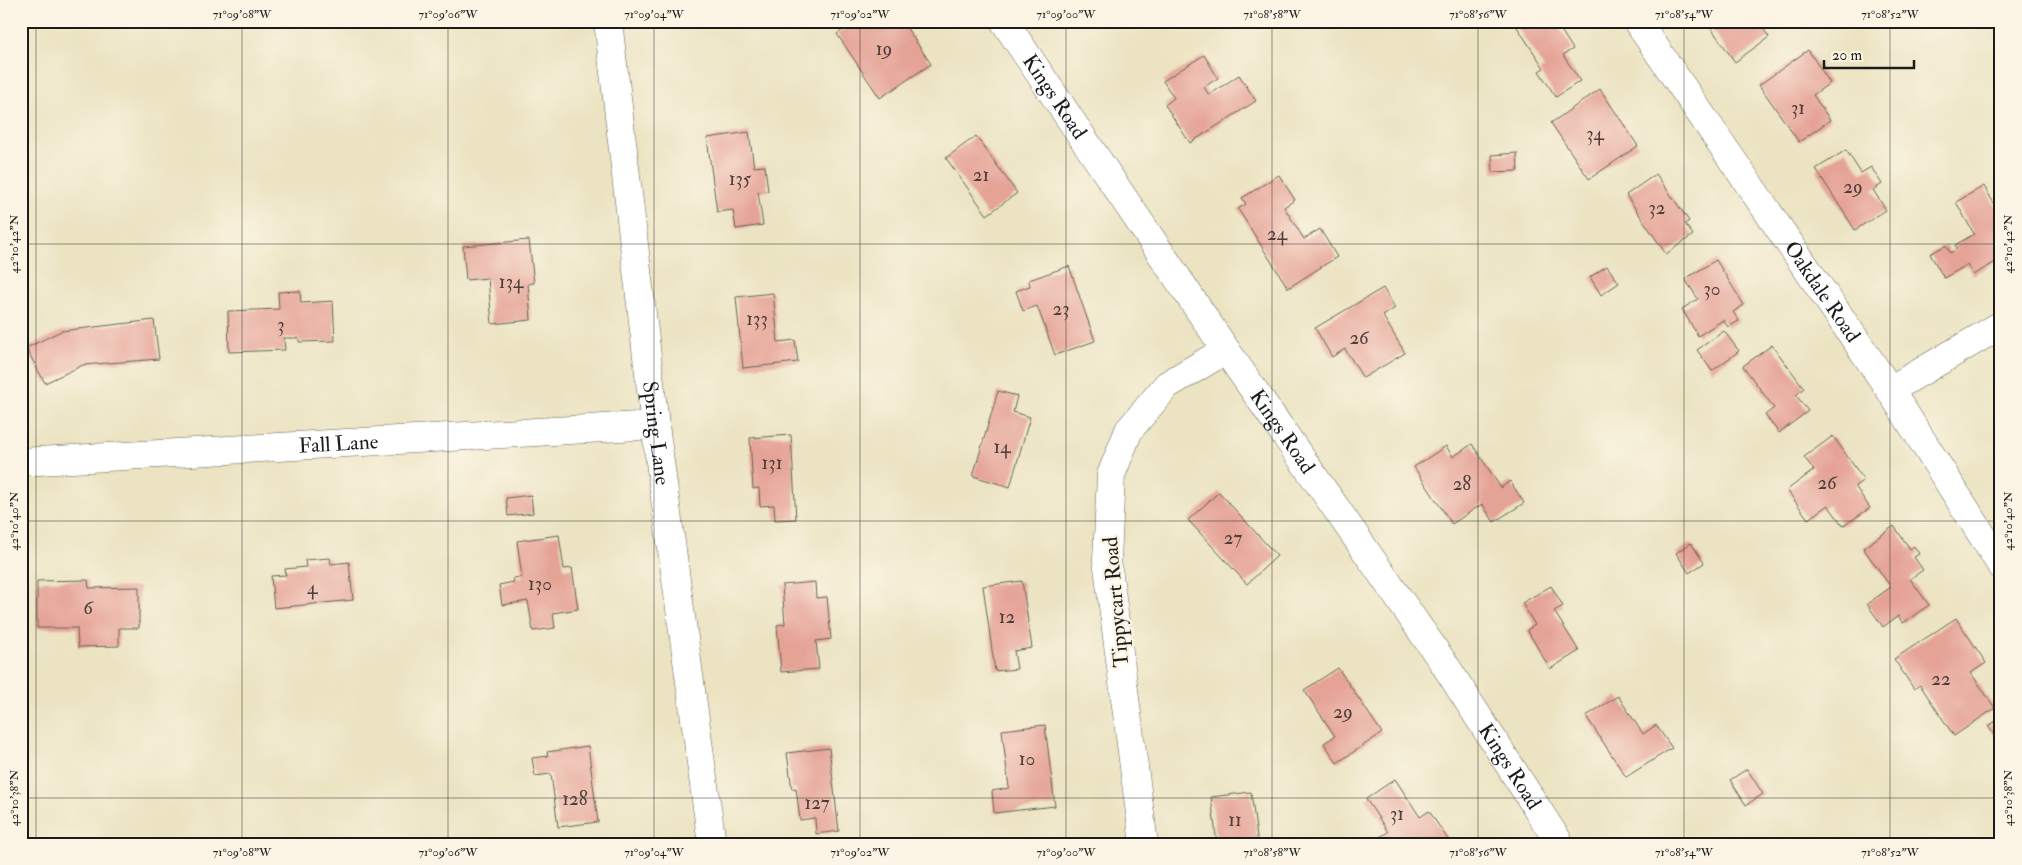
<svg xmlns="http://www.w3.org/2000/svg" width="2022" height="865" font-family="'IM FELL Double Pica',serif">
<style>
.building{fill:#e5a396}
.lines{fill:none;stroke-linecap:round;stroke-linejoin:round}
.minor-casing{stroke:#646256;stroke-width:29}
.minor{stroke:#fff;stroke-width:28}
.ticks{fill:none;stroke:#1c1c1c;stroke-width:1;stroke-opacity:0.45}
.labels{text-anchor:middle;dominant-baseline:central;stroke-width:5;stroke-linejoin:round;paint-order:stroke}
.number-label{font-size:19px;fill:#4e3e3a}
.street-label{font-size:21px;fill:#1c1c1c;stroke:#fcf5e5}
.neatline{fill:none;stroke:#1c1c1c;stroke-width:2}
.ticks-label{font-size:12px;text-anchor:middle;fill:#1c1c1c}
</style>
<rect width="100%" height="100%" fill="#fcf5e5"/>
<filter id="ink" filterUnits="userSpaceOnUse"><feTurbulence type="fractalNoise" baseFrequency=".02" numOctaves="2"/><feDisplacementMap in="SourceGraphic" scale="10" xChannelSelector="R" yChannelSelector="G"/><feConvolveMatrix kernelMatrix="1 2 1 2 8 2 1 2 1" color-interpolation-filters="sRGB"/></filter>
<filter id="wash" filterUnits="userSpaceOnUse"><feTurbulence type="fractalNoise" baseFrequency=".0096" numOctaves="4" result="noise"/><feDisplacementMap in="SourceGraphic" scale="20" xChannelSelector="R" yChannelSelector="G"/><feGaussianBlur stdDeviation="1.12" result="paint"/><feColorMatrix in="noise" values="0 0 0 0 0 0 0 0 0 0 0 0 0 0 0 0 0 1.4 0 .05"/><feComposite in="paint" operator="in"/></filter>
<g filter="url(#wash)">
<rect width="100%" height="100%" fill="#ebe3c1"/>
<g id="blocks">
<g class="building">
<polygon points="856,21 902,21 931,64 880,98 837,34"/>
<polygon points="1519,21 1555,21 1573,49 1563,55 1580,81 1556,97 1539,71 1544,68 1515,24"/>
<polygon points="1706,21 1758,21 1769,37 1735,62"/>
<polygon points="1808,50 1830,83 1813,95 1830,120 1799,142 1759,85"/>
<polygon points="1204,55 1218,78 1204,87 1209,95 1239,75 1256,101 1190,143 1165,105 1174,98 1163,81"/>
<polygon points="1600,89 1638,146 1589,179 1551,123"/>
<polygon points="749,132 754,167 765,166 768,191 758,192 763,225 736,229 733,210 717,212 707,138"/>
<polygon points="976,136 1017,193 987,215 946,158"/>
<polygon points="1846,150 1861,173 1871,167 1882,184 1873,190 1886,210 1855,230 1816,169"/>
<polygon points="1517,153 1518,171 1493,172 1492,155"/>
<polygon points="1656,174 1689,221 1685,224 1693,235 1666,254 1626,195"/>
<polygon points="1279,175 1295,200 1284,207 1304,239 1320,229 1337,257 1288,288 1238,209 1246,204 1242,198"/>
<polygon points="1984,186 2001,216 2001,259 1973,275 1967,265 1944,278 1930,254 1946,245 1950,253 1957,249 1955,245 1974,234 1956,202"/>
<polygon points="529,240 534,283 528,284 531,320 492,324 488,278 466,280 463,246"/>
<polygon points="1716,260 1744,305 1733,312 1739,321 1728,327 1723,320 1698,336 1682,309 1698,299 1685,279"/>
<polygon points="1069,266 1095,341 1055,355 1037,306 1023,311 1016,291 1030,286 1029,280"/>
<polygon points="1607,266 1619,283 1601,295 1590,277"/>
<polygon points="1383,288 1395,308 1383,316 1405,353 1363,378 1345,349 1332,357 1315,328"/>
<polygon points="300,291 301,303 333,301 335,341 299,342 299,338 284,338 285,350 229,352 228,311 279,309 278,292"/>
<polygon points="773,293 778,342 795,340 798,362 743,368 736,297"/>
<polygon points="154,320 159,359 83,365 45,383 26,348 61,331"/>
<polygon points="1724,331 1739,351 1712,371 1697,350"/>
<polygon points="1772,345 1804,388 1796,395 1808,411 1779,433 1765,415 1774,408 1743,366"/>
<polygon points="998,391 1017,396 1013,412 1030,417 1010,487 973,476"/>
<polygon points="791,435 796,519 775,520 774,505 760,506 759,488 753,489 750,438"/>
<polygon points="1833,436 1864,480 1855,486 1870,508 1843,526 1828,505 1808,519 1787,490 1814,470 1804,457"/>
<polygon points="1472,444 1501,488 1510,481 1524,503 1494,522 1482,504 1452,524 1414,467 1446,446 1453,457"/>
<polygon points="1219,492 1277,556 1247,584 1188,520"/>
<polygon points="531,495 533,513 508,516 506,498"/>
<polygon points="1894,526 1910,549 1914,546 1919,554 1914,557 1923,570 1910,579 1929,605 1903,623 1898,616 1883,627 1867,604 1891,587 1863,548"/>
<polygon points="559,535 564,569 572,568 578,609 553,613 555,628 533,631 528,601 502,605 499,585 514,582 513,578 522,577 517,541"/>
<polygon points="1691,543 1704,563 1689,573 1676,553"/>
<polygon points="330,558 331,564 349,562 353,600 274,608 271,576 286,575 285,569 306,567 305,560"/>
<polygon points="88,580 89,588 139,587 139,628 119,628 119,646 78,647 77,628 37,628 37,581"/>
<polygon points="1022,581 1032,648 1014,651 1017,669 995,671 983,586"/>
<polygon points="815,582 816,598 827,597 831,639 816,641 819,669 781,672 777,625 785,624 782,585"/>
<polygon points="1551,586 1563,606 1554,611 1579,651 1550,669 1527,630 1535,625 1522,603"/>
<polygon points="1956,618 1986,663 1971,673 1995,708 1954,736 1920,685 1914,689 1894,659"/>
<polygon points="1338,668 1382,733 1337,763 1324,743 1335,736 1304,690"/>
<polygon points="1618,696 1643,734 1656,725 1672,748 1626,777 1586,716"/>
<polygon points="2001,718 2001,746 1988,726"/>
<polygon points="1045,725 1055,806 994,813 992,791 1009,788 1002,730"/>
<polygon points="588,746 598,822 558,827 551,774 535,776 532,758 548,756 547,752"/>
<polygon points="829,748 839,831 816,834 815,818 800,820 796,788 792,789 787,753"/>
<polygon points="1747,769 1763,794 1746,805 1730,780"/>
<polygon points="1395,779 1420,817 1429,811 1451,844 1376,844 1373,841 1388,832 1366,799"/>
<polygon points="1251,792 1258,844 1217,844 1211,797"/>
<polygon points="1714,836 1720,844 1703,844"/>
</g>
</g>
</g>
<g filter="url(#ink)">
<use href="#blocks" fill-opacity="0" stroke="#646256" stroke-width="1"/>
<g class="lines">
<g class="minor-casing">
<g id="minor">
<path id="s1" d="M608,21L655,425L712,844"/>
<path id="s2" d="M1004,21L1226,350L1445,665L1560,844"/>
<path id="s3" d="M1637,21L1890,390L2001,565"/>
<polyline points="1890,390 2001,325"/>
<path id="s4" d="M21,462L655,425"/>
<polyline points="1144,844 1107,560 1111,475 1129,430 1167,385 1226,350"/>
</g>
</g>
<use href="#minor" class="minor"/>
</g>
</g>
<path class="ticks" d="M36,21V844M242,21V844M448,21V844M654,21V844M860,21V844M1066,21V844M1272,21V844M1478,21V844M1684,21V844M1890,21V844M21,244H2001M21,521H2001M21,798H2001"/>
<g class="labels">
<g class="number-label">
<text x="884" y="49">19</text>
<text x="1798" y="108">31</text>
<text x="1595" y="134">34</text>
<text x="981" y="175">21</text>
<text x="740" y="179">135</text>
<text x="1853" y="187">29</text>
<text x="1657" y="208">32</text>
<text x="1277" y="234">24</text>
<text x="511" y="282">134</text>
<text x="1712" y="289">30</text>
<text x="1061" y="309">23</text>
<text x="757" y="319">133</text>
<text x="281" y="325">3</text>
<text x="1359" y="338">26</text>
<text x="1002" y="447">14</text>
<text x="772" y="463">131</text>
<text x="1827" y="483">26</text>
<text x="1462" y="484">28</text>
<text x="1233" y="538">27</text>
<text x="540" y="584">130</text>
<text x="312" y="588">4</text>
<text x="88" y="608">6</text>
<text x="1007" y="617">12</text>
<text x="1941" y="679">22</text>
<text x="1343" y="712">29</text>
<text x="1027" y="759">10</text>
<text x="575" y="799">128</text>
<text x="817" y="803">127</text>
<text x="1397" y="814">31</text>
<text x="1235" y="820">11</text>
</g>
<g class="street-label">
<text stroke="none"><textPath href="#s2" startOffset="91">Kings Road</textPath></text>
<text stroke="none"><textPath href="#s3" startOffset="328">Oakdale Road</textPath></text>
<text stroke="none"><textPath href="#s2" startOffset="496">Kings Road</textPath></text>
<text stroke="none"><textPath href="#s1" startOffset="415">Spring Lane</textPath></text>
<text stroke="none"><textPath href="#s4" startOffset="318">Fall Lane</textPath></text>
<text transform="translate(1116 602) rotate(-95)">Tippycart Road</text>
<text stroke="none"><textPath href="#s2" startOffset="901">Kings Road</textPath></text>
</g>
</g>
<rect width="2022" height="865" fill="none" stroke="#fcf5e5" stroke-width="55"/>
<path d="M1824 60v8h90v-8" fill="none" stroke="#1c1c1c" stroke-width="2.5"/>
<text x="1832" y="60" font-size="15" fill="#1c1c1c" stroke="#fcf5e5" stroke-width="4" paint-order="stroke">20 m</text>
<rect x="28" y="28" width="1966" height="810" class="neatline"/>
<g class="ticks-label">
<text x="242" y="18">71°09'08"W</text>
<text x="448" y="18">71°09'06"W</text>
<text x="654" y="18">71°09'04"W</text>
<text x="860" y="18">71°09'02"W</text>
<text x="1066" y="18">71°09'00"W</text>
<text x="1272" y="18">71°08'58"W</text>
<text x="1478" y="18">71°08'56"W</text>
<text x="1684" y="18">71°08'54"W</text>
<text x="1890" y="18">71°08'52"W</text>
<text transform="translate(14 244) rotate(-90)" y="4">42°10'42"N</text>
<text transform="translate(2008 244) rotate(-90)" y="4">42°10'42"N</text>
<text transform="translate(14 521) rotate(-90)" y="4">42°10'40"N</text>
<text transform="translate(2008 521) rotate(-90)" y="4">42°10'40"N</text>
<text transform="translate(14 798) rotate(-90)" y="4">42°10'38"N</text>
<text transform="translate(2008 798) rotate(-90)" y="4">42°10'38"N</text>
<text x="242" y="856">71°09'08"W</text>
<text x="448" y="856">71°09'06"W</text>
<text x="654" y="856">71°09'04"W</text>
<text x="860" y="856">71°09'02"W</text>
<text x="1066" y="856">71°09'00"W</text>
<text x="1272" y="856">71°08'58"W</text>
<text x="1478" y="856">71°08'56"W</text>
<text x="1684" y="856">71°08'54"W</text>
<text x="1890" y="856">71°08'52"W</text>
</g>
</svg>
